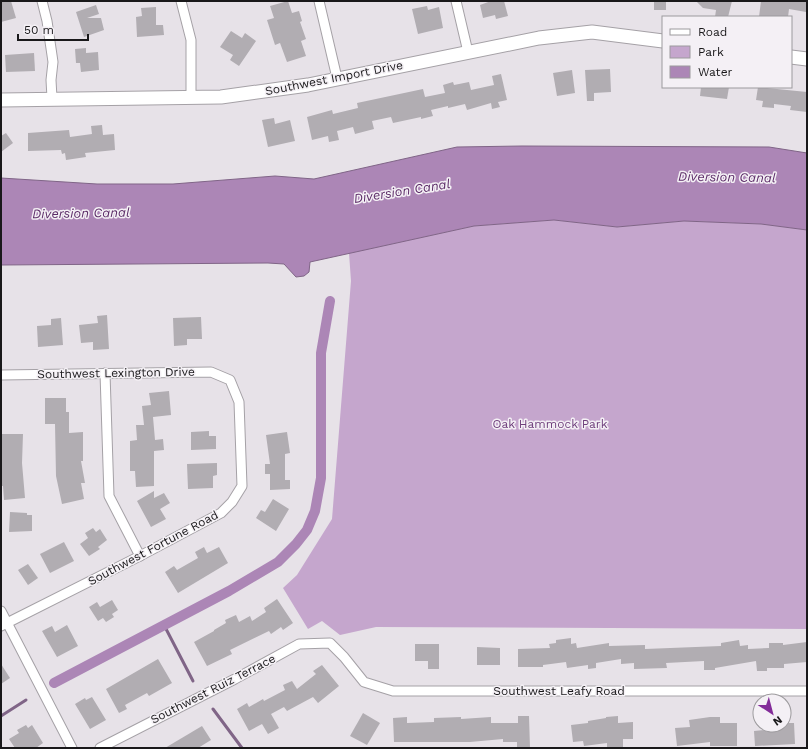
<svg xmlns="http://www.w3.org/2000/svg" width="808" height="749" font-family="'Work Sans',sans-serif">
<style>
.green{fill:#c5a6cd}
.water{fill:#ac86b6;stroke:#806587}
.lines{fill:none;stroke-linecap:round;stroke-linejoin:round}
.stream{stroke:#806587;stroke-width:3}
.canal{stroke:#ac86b6;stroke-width:10}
.building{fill:#b1adb2}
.street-casing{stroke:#a5a1a6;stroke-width:11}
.secondary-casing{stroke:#a5a1a6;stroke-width:15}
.street{stroke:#fff;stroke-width:9}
.secondary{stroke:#fff;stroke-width:13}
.labels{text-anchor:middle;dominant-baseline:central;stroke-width:3;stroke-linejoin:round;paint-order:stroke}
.street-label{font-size:12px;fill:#19181a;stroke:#f4f0f5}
.park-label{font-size:12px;fill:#6f3f7c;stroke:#f4f0f5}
.water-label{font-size:13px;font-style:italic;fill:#5c2c68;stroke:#f4f0f5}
</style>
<rect width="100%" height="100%" fill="#e7e2e8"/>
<polygon class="green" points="554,220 617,227 684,221 761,224 807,230 807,629 376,627 340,635 322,621 308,629 283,588 297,575 332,519 351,281 349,253 474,226"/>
<polygon class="water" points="522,146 769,147 807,153 807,230 761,224 684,221 617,227 554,220 474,226 310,262 309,272 304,276 296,277 284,264 268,263 1,265 1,178 97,184 173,184 275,176 314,179 457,147"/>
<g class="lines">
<g class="stream">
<polyline points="164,625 193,681"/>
<polyline points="213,709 242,748"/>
<polyline points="1,716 26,700"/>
</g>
<polyline class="canal" points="54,683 229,591 278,562 296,544 307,530 315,511 321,478 321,353 330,301"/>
</g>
<g class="building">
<polygon points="1,1 11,1 16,18 1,22"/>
<polygon points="288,1 292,13 299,11 302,21 300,22 306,39 301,41 306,56 287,62 280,43 275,45 267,20 274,18 270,6"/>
<polygon points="491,1 504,1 508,16 496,19 495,15 483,18 480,5"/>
<rect x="654" y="1" width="12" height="9"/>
<polygon points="696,1 732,1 728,17 715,17 716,10 703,8"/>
<polygon points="761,1 807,1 806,12 789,9 788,17 759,17"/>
<polygon points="96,5 99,14 87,18 101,18 104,30 84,37 76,12"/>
<polygon points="427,6 428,10 439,7 443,28 418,34 412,9"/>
<polygon points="156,7 156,25 163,25 164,35 137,37 136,17 142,16 141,8"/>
<polygon points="231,31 242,38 245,33 256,41 239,66 230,60 233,55 220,47"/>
<polygon points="86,48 86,53 98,52 99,70 81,72 80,63 76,63 75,49"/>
<polygon points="34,53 35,71 6,72 5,55"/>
<polygon points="610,69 611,92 594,93 594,101 587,101 585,70"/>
<polygon points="572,70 575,93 557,96 553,73"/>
<polygon points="501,74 507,100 498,102 500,107 492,109 491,103 467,110 465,104 448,108 448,106 431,110 433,116 421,119 421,117 393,123 391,117 372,121 374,129 355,134 353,127 337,131 339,140 329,142 328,136 312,140 307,117 332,110 333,114 358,108 357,103 423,89 425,97 445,93 443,85 453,82 454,85 469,82 471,90 494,85 492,76"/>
<polygon points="701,87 729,87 727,99 700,96"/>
<polygon points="758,87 807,92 807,112 790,110 791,106 774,104 774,108 762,107 763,101 756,100"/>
<polygon points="274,118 275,124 290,120 295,141 268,147 262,120"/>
<polygon points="102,125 103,135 114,134 115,150 85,153 86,157 66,160 65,153 62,154 61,150 28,151 28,133 69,130 70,137 92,134 91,126"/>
<polygon points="6,133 13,143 1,152 1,136"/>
<polygon points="107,315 109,349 93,350 93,342 81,343 79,325 98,323 97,316"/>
<polygon points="201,317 202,339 187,339 187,345 174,346 173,318"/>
<polygon points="61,318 63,345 38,347 37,326 51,325 51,319"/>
<polygon points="169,391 171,415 153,417 155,440 163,439 164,450 154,451 154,486 136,487 135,471 130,471 130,441 137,440 136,425 144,425 142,406 151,405 149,393"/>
<polygon points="45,398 66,398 66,412 69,412 69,433 83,432 83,461 81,461 85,483 81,483 84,499 62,504 56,476 55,424 45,424"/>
<polygon points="209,431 209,436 216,436 216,449 191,450 191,432"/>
<polygon points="287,432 290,453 285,454 285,480 290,480 290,489 270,490 270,474 265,474 265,464 270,464 266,435"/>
<polygon points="1,434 23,434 22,463 25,498 4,500 3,486 1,486"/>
<polygon points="217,463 217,475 213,476 213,488 188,489 187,464"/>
<polygon points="154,491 154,498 164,493 170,503 160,509 166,519 151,527 137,501"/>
<polygon points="273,499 289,509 276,531 256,518 261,510 265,512"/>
<polygon points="10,512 27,513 27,515 32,515 32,531 9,532"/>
<polygon points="93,528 96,532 100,529 107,540 98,547 100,549 89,556 80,544 88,538 85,533"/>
<polygon points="64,542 74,561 50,573 40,554"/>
<polygon points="204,547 207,553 219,547 228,563 178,593 165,572 174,566 177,570 198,558 195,552"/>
<polygon points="28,564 38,578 28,585 18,570"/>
<polygon points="277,599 293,623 283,630 281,627 271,634 269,631 230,650 232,654 207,666 194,642 214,631 214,630 226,623 225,620 236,615 239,622 250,616 252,621 266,612 264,608"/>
<polygon points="112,600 118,610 112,614 114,617 106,622 103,618 98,621 89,607 97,602 100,607"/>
<polygon points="67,625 78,646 57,657 42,631 52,626 55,632"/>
<polygon points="571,638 571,644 576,643 577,648 609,643 609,646 645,645 645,649 721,646 721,643 739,640 740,646 748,645 748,649 769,648 769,643 783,643 783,645 807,642 807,662 784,664 784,668 767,668 767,671 757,671 756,661 715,668 715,670 704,670 704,661 666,663 667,668 634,669 634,663 621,664 621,659 596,663 596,668 588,669 588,665 567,668 566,662 543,665 543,667 518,667 518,649 550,648 549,644 556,643 556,640"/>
<polygon points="415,644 439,644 439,669 428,669 428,661 415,661"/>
<polygon points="477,647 500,648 500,665 477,665"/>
<polygon points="158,659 172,683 149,696 147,693 125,705 127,709 119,713 106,689"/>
<polygon points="1,664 10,678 1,684"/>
<polygon points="322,665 339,686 318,703 313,697 287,711 284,707 271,714 279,728 268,734 262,724 249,731 237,709 247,703 249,707 263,699 264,701 285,690 283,685 292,681 297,689 316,674 313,671"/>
<polygon points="92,697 106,720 90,729 75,704 85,698 86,700"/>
<polygon points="363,713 380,723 367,745 350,736"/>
<polygon points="518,716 529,716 530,748 517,748 517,742 503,742 503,739 470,742 394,742 393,718 407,717 407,723 434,722 434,718 461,717 461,719 491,717 491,723 518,723"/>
<polygon points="618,716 618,723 633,722 633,739 623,739 623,748 607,748 607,743 584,746 583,741 573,742 571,725 588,723 588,721 606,718 606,717"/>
<polygon points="710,717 720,717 720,723 737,723 737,746 710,746 710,742 677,746 675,728 690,727 689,720"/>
<polygon points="784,723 794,723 795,744 755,746 754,731 765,730 765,725 784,725"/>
<polygon points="26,725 28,728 32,725 43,743 36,748 15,748 9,739 19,733 17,730"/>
<polygon points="202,726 211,740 198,748 165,748"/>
</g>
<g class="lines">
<g class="street-casing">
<g id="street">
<polyline points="42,1 47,21 53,62 51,80 52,98"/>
<polyline points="181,1 191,40 191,98"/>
<polyline points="319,1 337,78"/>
<polyline points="456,1 468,52"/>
<polyline points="105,373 109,496 140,556"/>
<polyline points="1,375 211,372 230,380 239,402 242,486 232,502 221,513 140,556 1,626"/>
<polyline points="1,611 72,748"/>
<polyline points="100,748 235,679 299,644 330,643 344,657 364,682 393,691 807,691"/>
</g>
</g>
<g class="secondary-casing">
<g id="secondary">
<polyline points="791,57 807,59"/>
<polyline points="1,100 221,97 308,85 539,38 592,32 663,41"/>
</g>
</g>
<use href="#street" class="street"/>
<use href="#secondary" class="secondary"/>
</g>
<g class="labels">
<g class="street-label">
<text transform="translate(334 78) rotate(-11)">Southwest Import Drive</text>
<text transform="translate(116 373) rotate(-1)">Southwest Lexington Drive</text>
<text transform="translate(153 548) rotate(-28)">Southwest Fortune Road</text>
<text transform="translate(213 689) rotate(-27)">Southwest Ruiz Terrace</text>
<text x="559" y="691">Southwest Leafy Road</text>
</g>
<g class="park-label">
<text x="550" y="424">Oak Hammock Park</text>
</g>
<g class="water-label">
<text transform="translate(727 177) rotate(1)">Diversion Canal</text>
<text transform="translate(402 191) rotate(-9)">Diversion Canal</text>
<text transform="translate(81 213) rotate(-1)">Diversion Canal</text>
</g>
</g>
<rect width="808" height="749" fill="none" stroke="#19181a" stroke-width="4"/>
<rect x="662" y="16" width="130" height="72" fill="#f4f0f5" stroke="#9c9a9d"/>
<rect x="670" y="29" width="20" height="6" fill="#ffffff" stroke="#9c9a9d"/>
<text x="698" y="36" font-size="12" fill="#19181a">Road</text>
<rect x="670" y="46" width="20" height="12" fill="#c5a6cd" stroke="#9c9a9d"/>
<text x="698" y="56" font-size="12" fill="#19181a">Park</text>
<rect x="670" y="66" width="20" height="12" fill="#ac86b6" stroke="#9c9a9d"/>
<text x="698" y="76" font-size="12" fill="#19181a">Water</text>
<g transform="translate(772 713) rotate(144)"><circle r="19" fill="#f4f0f5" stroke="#9c9a9d"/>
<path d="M0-3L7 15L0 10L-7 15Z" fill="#832c99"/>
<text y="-6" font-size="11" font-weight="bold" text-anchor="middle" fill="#19181a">N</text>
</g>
<path d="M18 34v6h70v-6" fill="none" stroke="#19181a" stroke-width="2"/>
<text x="24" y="34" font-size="12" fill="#19181a" stroke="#f4f0f5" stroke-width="3" paint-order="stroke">50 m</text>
</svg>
